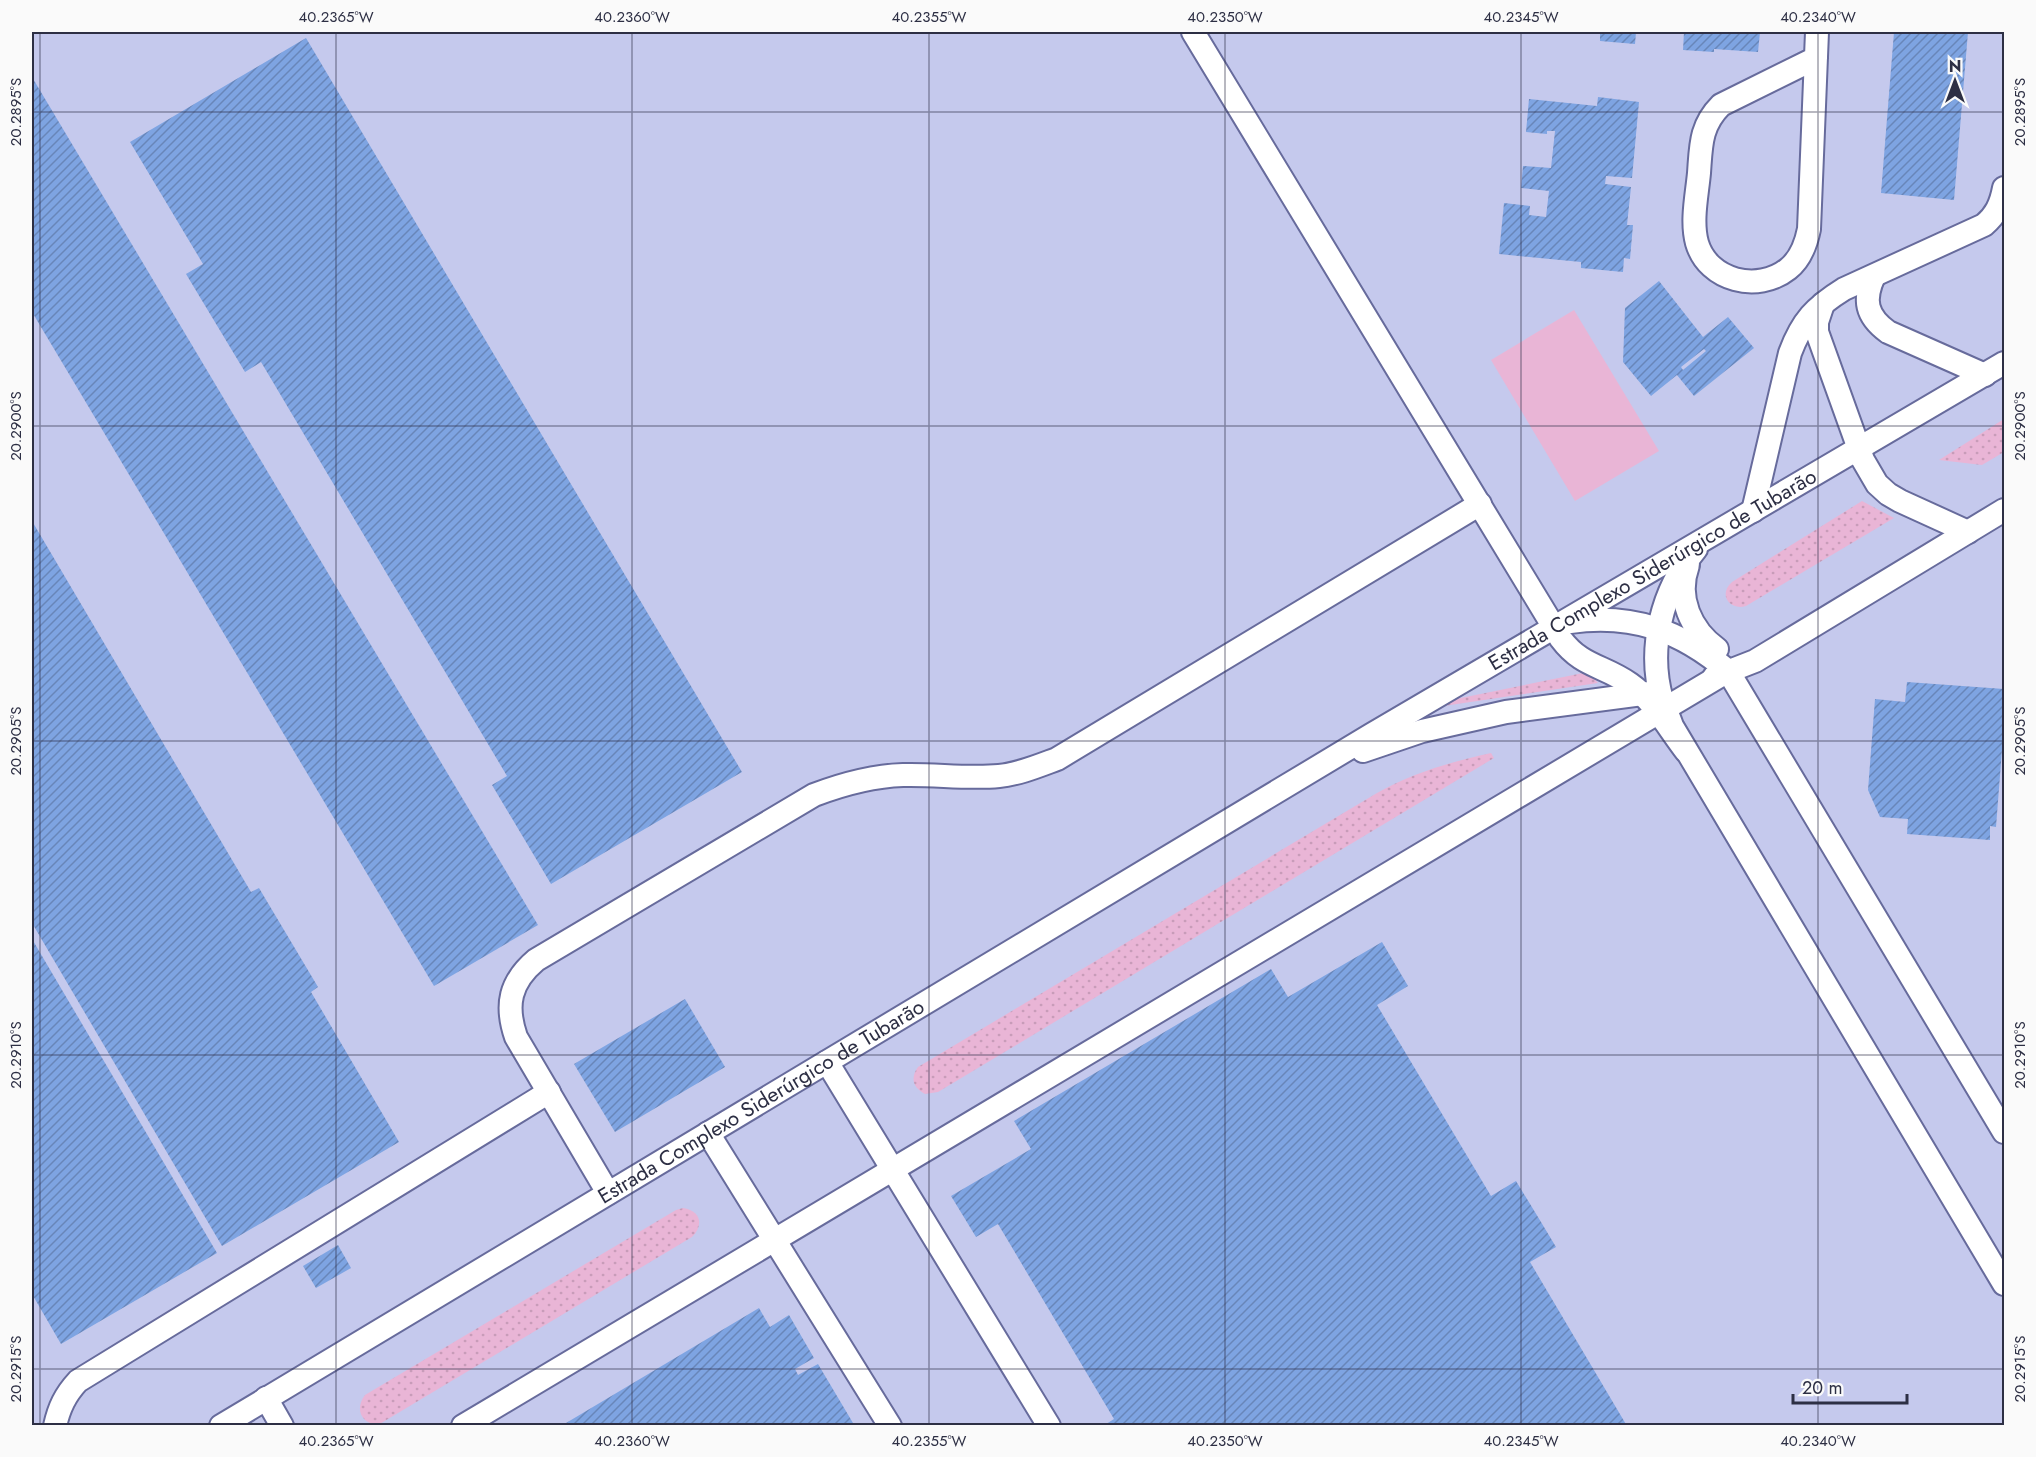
<svg xmlns="http://www.w3.org/2000/svg" width="2036" height="1457" font-family="Jost,sans-serif">
<style>
.built{fill:#c5c9ed}
.grass{fill:#e9b5d6}
.garden{fill:url(#garden-dots)}
.building{fill:url(#building-hatch);fill-rule:evenodd}
.lines{fill:none;stroke-linecap:round;stroke-linejoin:round}
.lane-casing{stroke:#676b9c;stroke-width:26}
.lane{stroke:#fff;stroke-width:22}
.ticks{fill:none;stroke:#2d2f44;stroke-width:1.5;stroke-opacity:0.45}
.labels{text-anchor:middle;dominant-baseline:central;stroke-width:4.5;stroke-linejoin:round;paint-order:stroke}
.street-label{font-size:21px;fill:#2d2f44;stroke:#fafafa}
.neatline{fill:none;stroke:#2d2f44;stroke-width:2}
.ticks-label{font-size:15px;text-anchor:middle;fill:#2d2f44}
</style>
<defs>
<pattern id="garden-dots" width="8" height="8" patternUnits="userSpaceOnUse" patternTransform="scale(1.5)"><rect width="8" height="8" fill="#e9b5d6"/><path d="M2 2h.1M6 6h.1" fill="none" stroke="#c89cb9" stroke-width="1.8" stroke-linecap="round"/></pattern>
<pattern id="building-hatch" width="6" height="6" patternUnits="userSpaceOnUse" patternTransform="scale(1.5)"><rect width="6" height="6" fill="#7ea4e2"/><path d="M-1 1l2-2M0 6l6-6M5 7l2-2" fill="none" stroke="#6886b9"/></pattern>
</defs>
<rect width="100%" height="100%" fill="#d3d7f8"/>
<rect class="built" x="32" y="32" width="1972" height="1393"/>
<polygon class="grass" points="1574,310 1659,451 1575,501 1491,360"/>
<g class="garden">
<polygon points="2004,419 2004,452 1982,465 1939,460"/>
<path d="M1862,501L1894,518L1746,606C1729,611 1718,594 1732,582Z"/>
<polygon points="1588,672 1598,683 1437,707 1446,701"/>
<path d="M1491,753L1494,758L938,1092L925,1094C913,1088 910,1078 918,1067L1377,793C1413,773 1450,762 1491,753Z"/>
<path d="M683,1208C701,1211 704,1225 692,1237L378,1425C360,1423 355,1408 365,1395L676,1210Z"/>
</g>
<g class="building">
<polygon points="1600,32 1636,32 1635,44 1600,41"/>
<polygon points="1684,32 1760,32 1758,52 1714,49 1714,52 1683,50"/>
<polygon points="1894,32 1968,32 1954,200 1881,193"/>
<polygon points="306,38 742,772 551,884 492,785 507,776 261,362 245,372 186,274 203,264 130,142"/>
<polygon points="32,77 538,925 434,986 32,312"/>
<polygon points="1598,97 1639,102 1632,178 1606,176 1605,184 1631,187 1627,225 1633,225 1630,259 1624,258 1623,272 1581,268 1581,262 1499,254 1504,203 1530,206 1529,215 1546,217 1549,191 1521,188 1523,166 1551,168 1555,131 1547,131 1547,134 1526,132 1529,99 1597,106"/>
<path d="M1659,281L1703,337L1728,317L1754,348L1694,396L1677,375L1651,396L1623,362L1625,308ZM1704,349L1706,351L1683,370L1681,367Z"/>
<polygon points="32,521 251,892 259,888 318,987 311,992 399,1142 222,1246 32,923"/>
<polygon points="1907,682 2004,689 2004,724 1996,827 1990,826 1990,840 1907,834 1908,819 1880,817 1868,790 1875,699 1905,702"/>
<polygon points="32,939 217,1253 61,1344 32,1294"/>
<polygon points="1382,942 1408,986 1377,1005 1491,1196 1516,1181 1541,1222 1556,1247 1530,1262 1627,1426 1103,1426 1114,1419 998,1224 976,1237 951,1196 1031,1149 1014,1121 1271,969 1288,997"/>
<polygon points="685,999 725,1067 615,1132 574,1064"/>
<polygon points="338,1245 351,1268 316,1288 303,1266"/>
<polygon points="759,1308 770,1327 789,1315 814,1358 795,1369 798,1375 818,1364 853,1423 848,1426 561,1426"/>
</g>
<g class="lines">
<g class="lane-casing">
<g id="lane">
<path d="M1193,32L1561,639C1582,667 1603,665 1630,684C1653,700 1669,729 1686,751"/>
<path d="M1816,58L1721,105C1700,126 1701,146 1699,173C1697,195 1691,221 1697,243C1708,281 1758,293 1788,269C1801,259 1806,244 1809,229L1817,32"/>
<path d="M1874,276C1863,300 1866,316 1888,332L1985,375"/>
<polyline points="1823,304 1817,322 1817,332 1863,460 1877,484 1888,494 1900,501 1968,532"/>
<path d="M1753,511L1790,353C1802,321 1815,307 1844,289L1984,225C1996,215 2001,204 2004,188"/>
<path d="M1696,549C1662,590 1647,648 1662,700C1665,709 1669,717 1672,726L2004,1284"/>
<path d="M1688,565C1676,598 1691,630 1717,649"/>
<path d="M1570,622C1633,613 1681,631 1728,671L2004,1132"/>
<polyline points="1714,677 1755,661 2004,510"/>
<polyline points="1363,751 1422,731 1506,712 1650,693"/>
<polyline points="827,1062 1049,1426"/>
<polyline points="708,1133 890,1426"/>
<path d="M608,1193L516,1037C505,1005 510,982 536,960L814,795C843,784 872,776 903,775C935,774 967,779 999,776C1019,774 1038,766 1057,759L1480,504"/>
<polyline points="266,1398 282,1426"/>
<path d="M55,1426C59,1408 65,1395 78,1381L549,1092"/>
<path id="s1" d="M221,1426L1371,735L2004,363"/>
<polyline points="463,1426 1728,671"/>
</g>
</g>
<use href="#lane" class="lane"/>
</g>
<path class="ticks" d="M40,32V1426M336,32V1426M632,32V1426M929,32V1426M1225,32V1426M1521,32V1426M1818,32V1426M32,112H2004M32,426H2004M32,741H2004M32,1055H2004M32,1369H2004"/>
<g class="labels">
<g class="street-label">
<text stroke="none"><textPath href="#s1" startOffset="1668">Estrada Complexo Siderúrgico de Tubarão</textPath></text>
<text stroke="none"><textPath href="#s1" startOffset="630">Estrada Complexo Siderúrgico de Tubarão</textPath></text>
</g>
</g>
<rect width="2036" height="1457" fill="none" stroke="#fafafa" stroke-width="66"/>
<g transform="translate(1955 81)" stroke="#fafafa" stroke-width="4.5" paint-order="stroke">
<path d="M0-4.5L10 22L0 15L-10 22Z" fill="#2d2f44"/>
<text y="-9" font-size="16" font-weight="bold" text-anchor="middle" fill="#2d2f44">N</text>
</g>
<path d="M1793 1394v9h114v-9" fill="none" stroke="#2d2f44" stroke-width="3"/>
<text x="1802" y="1394" font-size="18" fill="#2d2f44" stroke="#fafafa" stroke-width="4.5" paint-order="stroke">20 m</text>
<rect x="33" y="33" width="1970" height="1391" class="neatline"/>
<g class="ticks-label">
<text x="336" y="22">40.2365°W</text>
<text x="632" y="22">40.2360°W</text>
<text x="929" y="22">40.2355°W</text>
<text x="1225" y="22">40.2350°W</text>
<text x="1521" y="22">40.2345°W</text>
<text x="1818" y="22">40.2340°W</text>
<text transform="translate(16 112) rotate(-90)" y="5">20.2895°S</text>
<text transform="translate(2020 112) rotate(-90)" y="5">20.2895°S</text>
<text transform="translate(16 426) rotate(-90)" y="5">20.2900°S</text>
<text transform="translate(2020 426) rotate(-90)" y="5">20.2900°S</text>
<text transform="translate(16 741) rotate(-90)" y="5">20.2905°S</text>
<text transform="translate(2020 741) rotate(-90)" y="5">20.2905°S</text>
<text transform="translate(16 1055) rotate(-90)" y="5">20.2910°S</text>
<text transform="translate(2020 1055) rotate(-90)" y="5">20.2910°S</text>
<text transform="translate(16 1369) rotate(-90)" y="5">20.2915°S</text>
<text transform="translate(2020 1369) rotate(-90)" y="5">20.2915°S</text>
<text x="336" y="1446">40.2365°W</text>
<text x="632" y="1446">40.2360°W</text>
<text x="929" y="1446">40.2355°W</text>
<text x="1225" y="1446">40.2350°W</text>
<text x="1521" y="1446">40.2345°W</text>
<text x="1818" y="1446">40.2340°W</text>
</g>
</svg>
